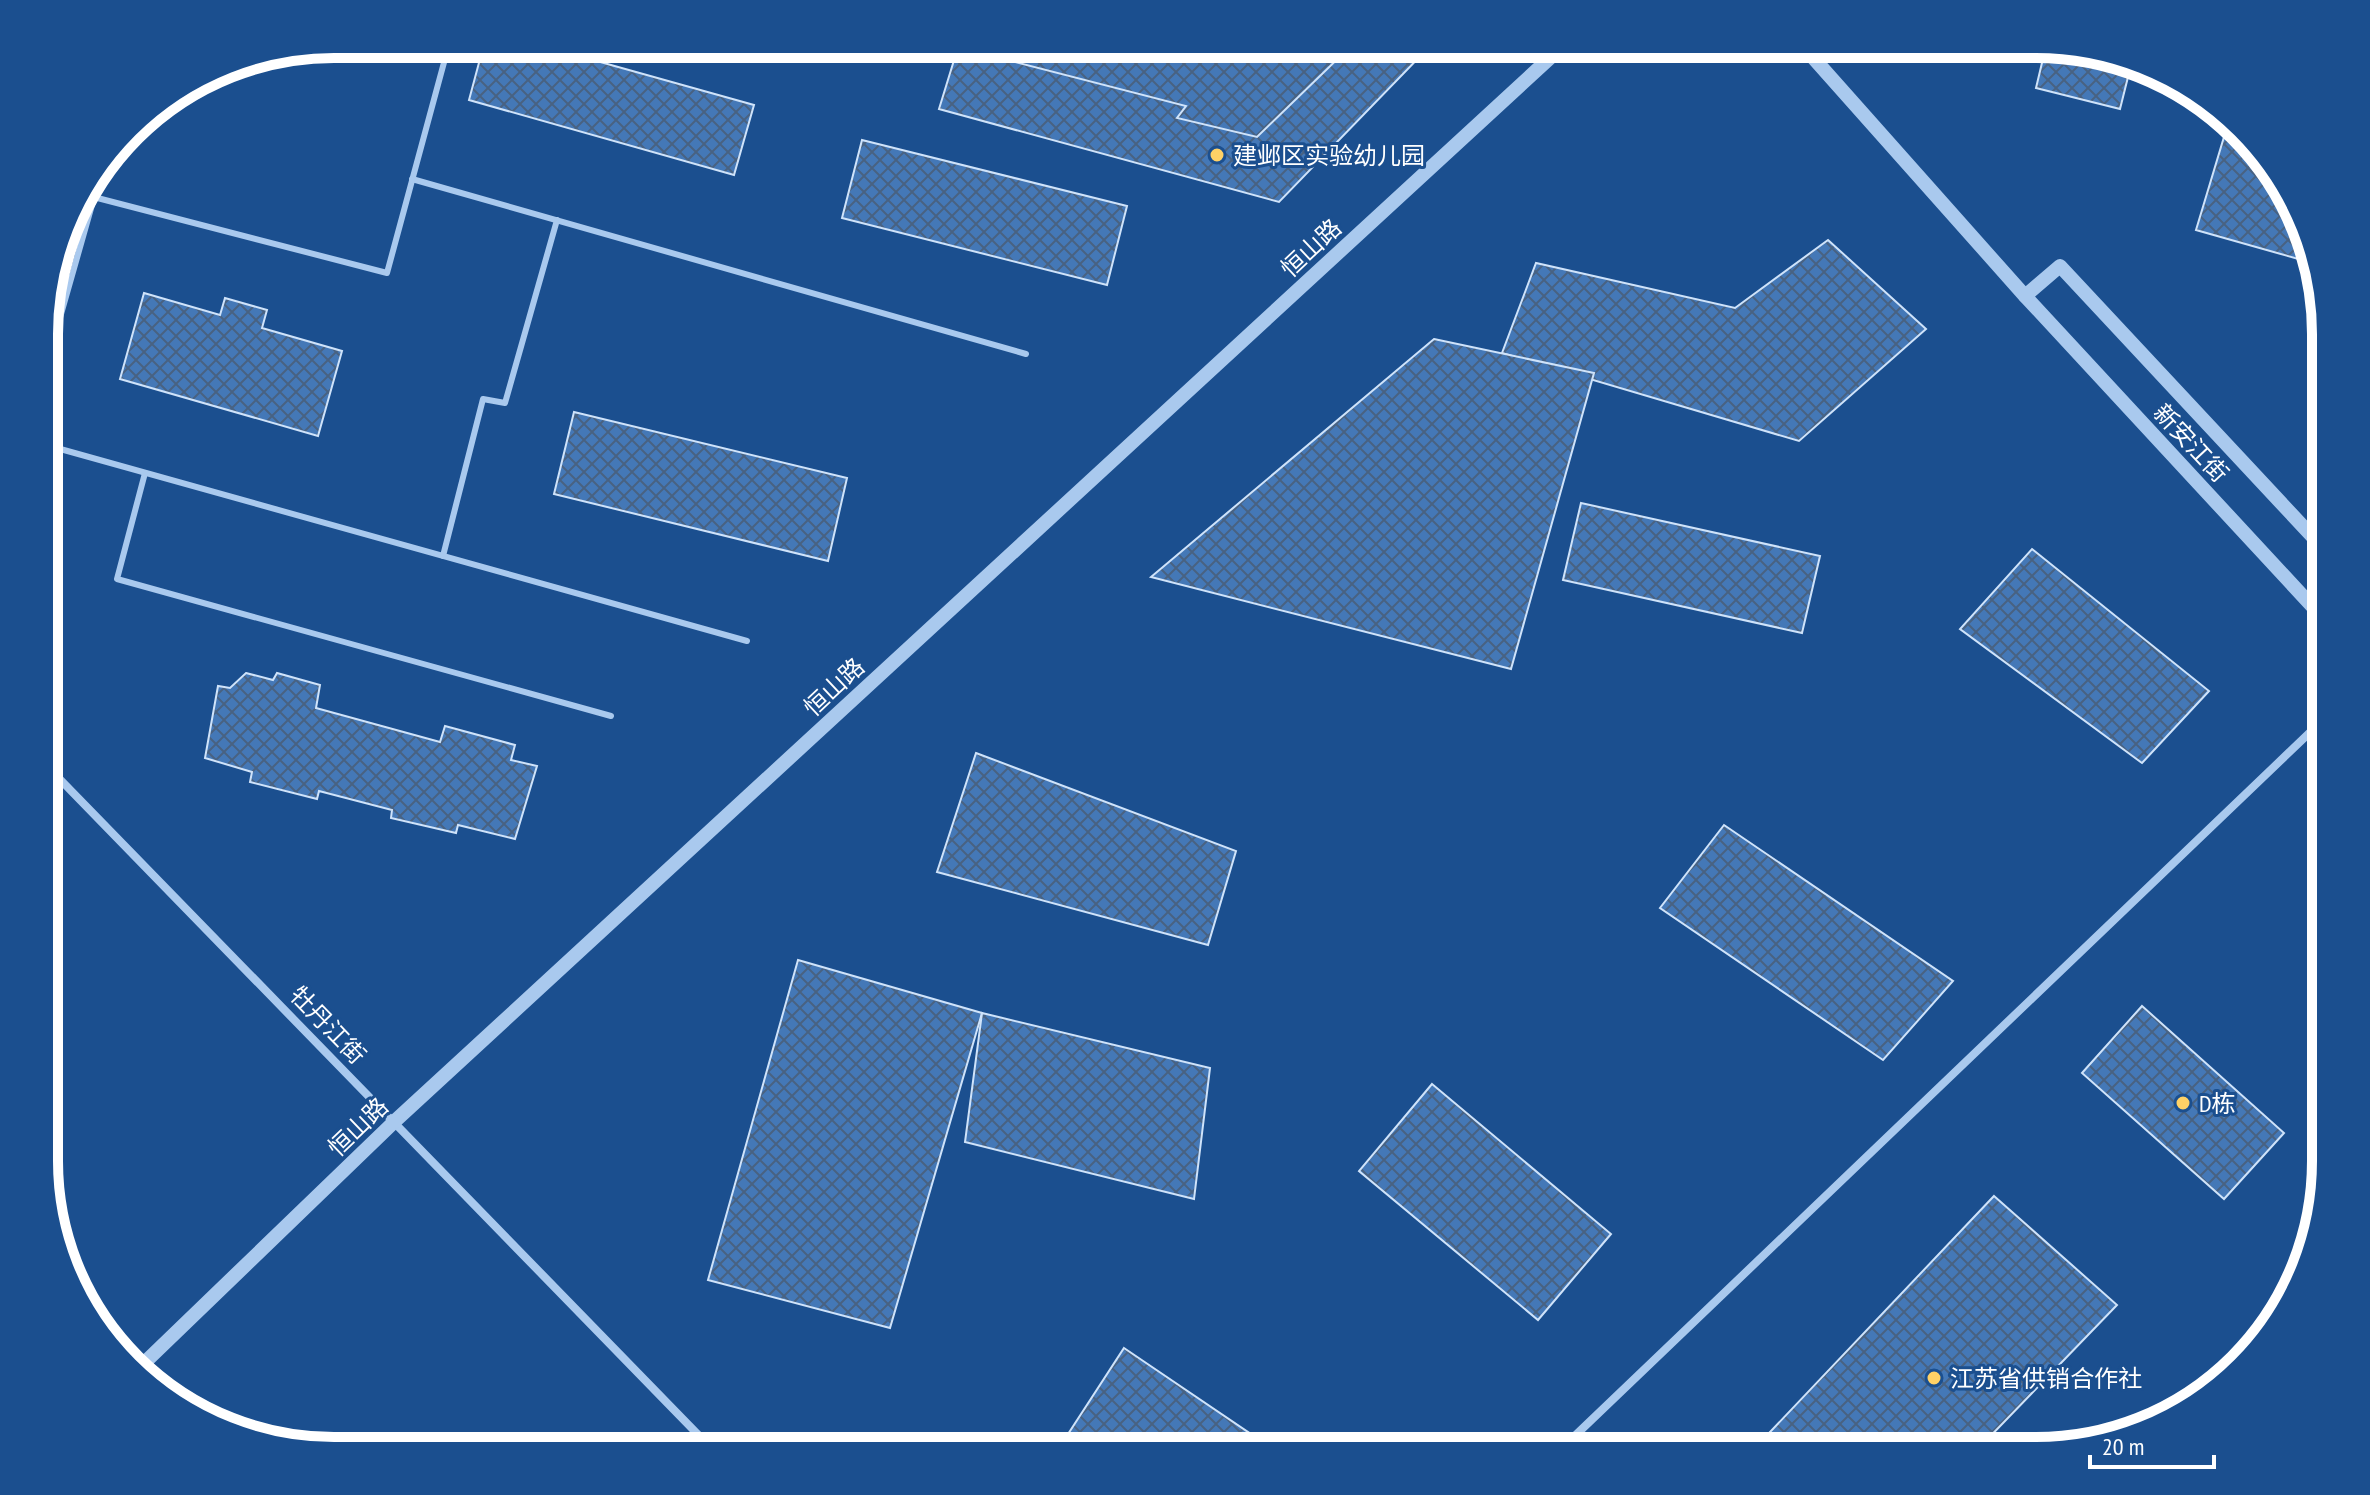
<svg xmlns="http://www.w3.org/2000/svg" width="2370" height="1495" font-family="'PT Sans Narrow','Noto Sans SC',sans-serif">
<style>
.building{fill:url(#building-cross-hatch);stroke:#cfe3fa;stroke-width:2}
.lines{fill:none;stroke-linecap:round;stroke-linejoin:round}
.path{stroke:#a9c9ee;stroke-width:5;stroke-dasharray:4 6;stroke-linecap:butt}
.service{stroke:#a9c9ee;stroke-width:6}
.minor{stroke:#a9c9ee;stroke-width:8}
.tertiary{stroke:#a9c9ee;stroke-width:14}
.poi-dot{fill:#ffd166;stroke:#1b4f8f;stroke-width:3}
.labels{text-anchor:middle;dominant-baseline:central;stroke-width:6;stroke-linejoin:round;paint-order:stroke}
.poi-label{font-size:24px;fill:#fff;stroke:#1b4f8f;text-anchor:start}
.street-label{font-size:24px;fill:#fff;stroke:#1b4f8f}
.rim{fill:none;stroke:#fff;stroke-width:10}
</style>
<defs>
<pattern id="building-cross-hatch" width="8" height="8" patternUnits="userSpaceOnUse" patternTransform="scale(2)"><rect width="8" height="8" fill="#4478b7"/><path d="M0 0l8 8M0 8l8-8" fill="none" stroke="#486282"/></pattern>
</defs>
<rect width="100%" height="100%" fill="#1b4f8f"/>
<g class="building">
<polygon points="484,44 536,44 754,105 734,175 469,100"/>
<polygon points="959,44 1432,44 1279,202 939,109"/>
<polygon points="999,44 1353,44 1257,137 1177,118 1186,106 996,57"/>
<polygon points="2046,46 2132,61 2120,109 2036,88"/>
<polygon points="2227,127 2287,189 2309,262 2196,230"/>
<polygon points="862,140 1127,206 1107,285 842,218"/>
<polygon points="1828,240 1926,329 1799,441 1502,353 1536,263 1735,308"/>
<polygon points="144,293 220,315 225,298 267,310 262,328 342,351 318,436 120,379"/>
<polygon points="1434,339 1594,373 1511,669 1151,577"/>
<polygon points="574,412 847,478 828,561 554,494"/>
<polygon points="1581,503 1820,556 1802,633 1563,580"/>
<polygon points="2032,549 2209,691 2142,763 1960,629"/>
<polygon points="246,673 273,680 277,673 320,685 316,708 440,742 445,726 515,745 511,760 537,766 515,839 458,825 456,833 391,818 392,810 319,791 317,799 250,782 252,772 205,758 218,686 230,688"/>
<polygon points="976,753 1236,851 1208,945 937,872"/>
<polygon points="1724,825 1953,981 1883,1060 1660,908"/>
<polygon points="798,960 982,1013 890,1328 708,1280"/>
<polygon points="2142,1006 2284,1133 2224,1199 2082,1073"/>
<polygon points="982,1013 1210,1068 1194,1199 965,1142"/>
<polygon points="1432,1084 1611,1234 1538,1320 1359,1171"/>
<polygon points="1994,1196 2117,1305 1977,1450 1752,1451"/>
<polygon points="1124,1348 1276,1451 1057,1451"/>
</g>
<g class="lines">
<polyline class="path" points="1485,54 1494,44"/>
<g class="service">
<polyline points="412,179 1026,354"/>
<polyline points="82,194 387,273 449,44"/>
<polyline points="46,367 94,198"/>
<polyline points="46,445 747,641"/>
<polyline points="145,473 117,579 611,716"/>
<polyline points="443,556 483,399 505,403 557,220"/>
</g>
<g class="minor">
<polyline points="46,765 714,1451"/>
<polyline points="1559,1451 2325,718"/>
</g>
<g class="tertiary">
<polyline points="1801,44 2025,296 2325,620"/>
<polyline points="2025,296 2060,266 2325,550"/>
<polyline points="139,1368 395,1121 1565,44"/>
</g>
</g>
<g class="poi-dot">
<circle cx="1217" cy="155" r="8"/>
<circle cx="2183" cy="1103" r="8"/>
<circle cx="1934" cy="1378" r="8"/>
</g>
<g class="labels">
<g class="poi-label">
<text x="1233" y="155">建邺区实验幼儿园</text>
<text x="2199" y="1103">D栋</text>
<text x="1950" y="1378">江苏省供销合作社</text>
</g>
<g class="street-label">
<text transform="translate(1311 248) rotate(-43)">恒山路</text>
<text transform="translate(2191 443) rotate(47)">新安江街</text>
<text transform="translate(834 687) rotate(-43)">恒山路</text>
<text transform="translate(328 1025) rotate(46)">牡丹江街</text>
<text transform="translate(358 1127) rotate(-44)">恒山路</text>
</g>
</g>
<path d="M0 0H2370V1495H0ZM334 58H2036A276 276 0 0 1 2312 334V1161A276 276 0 0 1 2036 1437H334A276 276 0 0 1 58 1161V334A276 276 0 0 1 334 58Z" fill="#1b4f8f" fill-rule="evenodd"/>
<path class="rim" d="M334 58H2036A276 276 0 0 1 2312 334V1161A276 276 0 0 1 2036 1437H334A276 276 0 0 1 58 1161V334A276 276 0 0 1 334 58Z"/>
<path d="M2090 1455v12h124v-12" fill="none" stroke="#ffffff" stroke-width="4"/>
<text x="2102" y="1455" font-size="24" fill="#ffffff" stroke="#1b4f8f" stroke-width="6" paint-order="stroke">20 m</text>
</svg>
